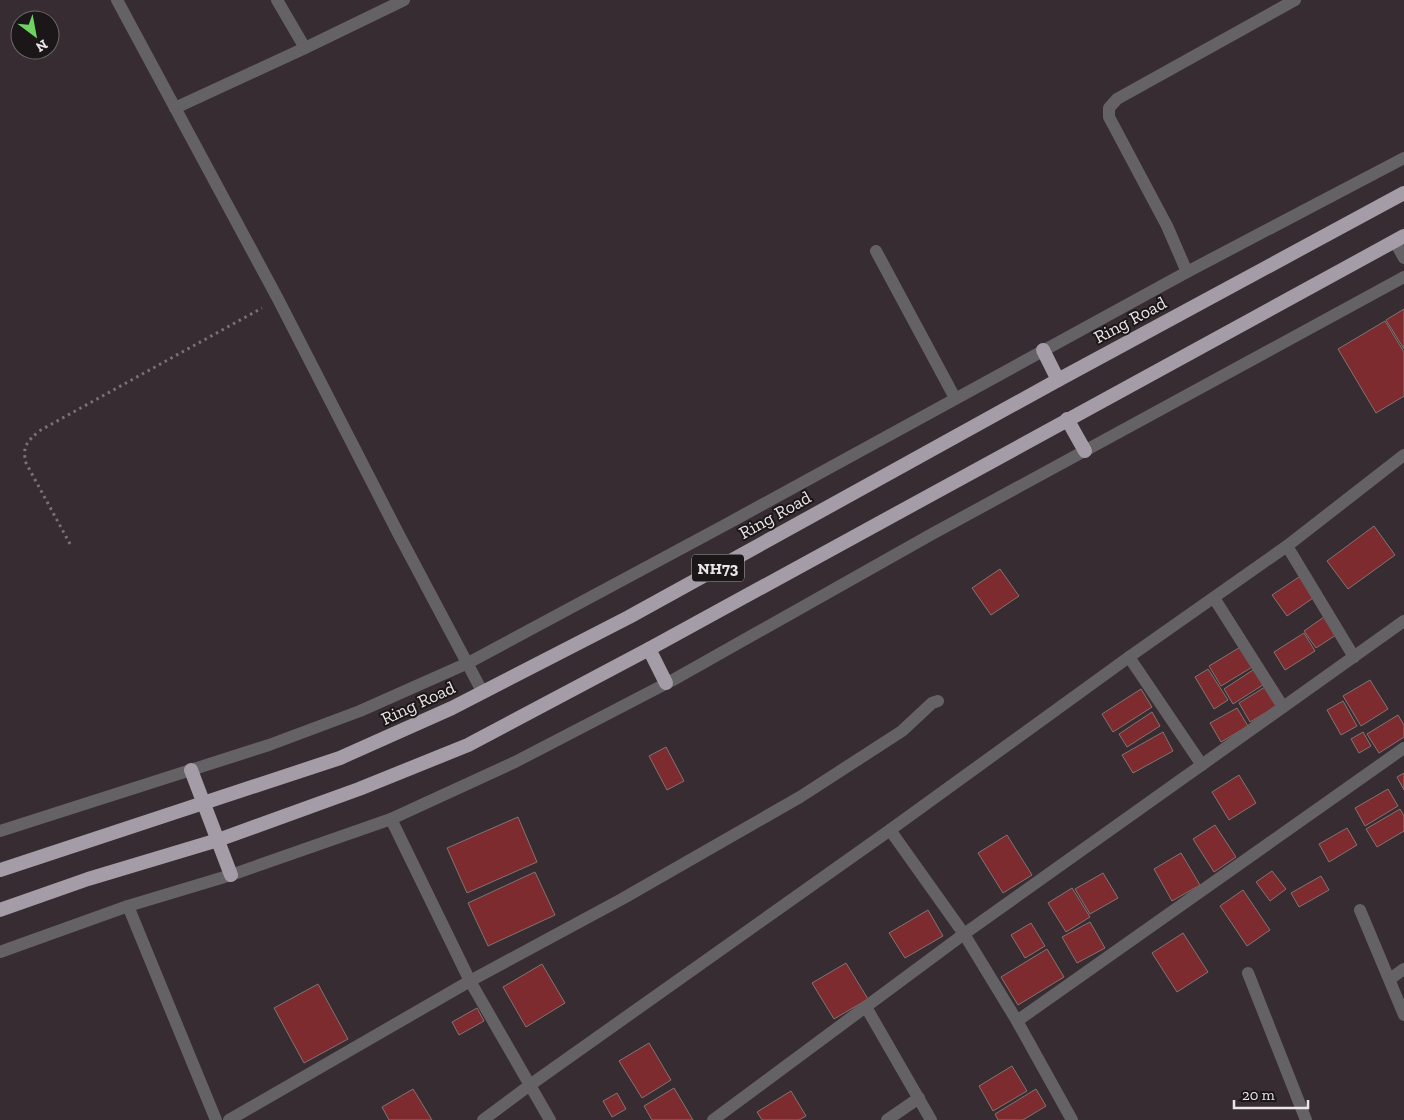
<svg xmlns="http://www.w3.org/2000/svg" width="1404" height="1120" font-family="'Zilla Slab',serif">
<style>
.building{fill:#7d2b2e;stroke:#817473}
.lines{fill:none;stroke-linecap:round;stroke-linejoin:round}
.path{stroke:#7a7175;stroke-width:3;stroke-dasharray:2.5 4;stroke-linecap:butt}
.minor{stroke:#656266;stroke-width:12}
.tertiary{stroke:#656266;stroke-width:12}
.trunk{stroke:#a49ca6;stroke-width:14}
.labels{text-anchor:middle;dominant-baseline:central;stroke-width:4;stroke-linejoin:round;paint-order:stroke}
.shield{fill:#1b1618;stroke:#ada7a9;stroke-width:1}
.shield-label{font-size:16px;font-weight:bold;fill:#ece5e7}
.street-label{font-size:18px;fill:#ece5e7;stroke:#1b1618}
</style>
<rect width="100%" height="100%" fill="#372c31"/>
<g class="building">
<polygon points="1404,309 1404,349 1386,320"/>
<polygon points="1385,321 1404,352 1404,396 1376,413 1338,349"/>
<polygon points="1374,526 1395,555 1348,589 1327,561"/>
<polygon points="1000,569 1019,596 991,615 972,588"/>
<polygon points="1302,575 1316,596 1287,616 1272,595"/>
<polygon points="1324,617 1336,635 1316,648 1304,631"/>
<polygon points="1304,633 1315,651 1285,670 1274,652"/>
<polygon points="1242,646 1254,666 1221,686 1209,666"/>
<polygon points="1256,668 1266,683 1233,704 1224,689"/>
<polygon points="1208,669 1228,700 1214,709 1195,677"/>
<polygon points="1370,680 1388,709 1361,726 1343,696"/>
<polygon points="1265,687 1277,706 1250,722 1239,703"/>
<polygon points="1141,689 1152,707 1113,732 1102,714"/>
<polygon points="1343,701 1357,726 1341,735 1327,710"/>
<polygon points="1237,708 1248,726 1221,742 1210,723"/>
<polygon points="1152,712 1160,726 1127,747 1119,734"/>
<polygon points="1398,715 1404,725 1404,737 1379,753 1367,734"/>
<polygon points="1163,732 1173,751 1133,773 1122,755"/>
<polygon points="1363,732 1371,746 1359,753 1351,739"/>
<polygon points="666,747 684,781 667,790 649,756"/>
<polygon points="1404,773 1404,790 1397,777"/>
<polygon points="1239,775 1256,803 1229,820 1212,792"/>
<polygon points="1388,789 1398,806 1365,826 1355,808"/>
<polygon points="1400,809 1404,816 1404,831 1377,847 1366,829"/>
<polygon points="518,817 537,862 467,893 447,848"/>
<polygon points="1215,825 1236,857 1214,872 1193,839"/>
<polygon points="1347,828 1357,845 1329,862 1319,844"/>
<polygon points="1007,835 1032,875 1003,893 978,853"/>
<polygon points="1181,853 1200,885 1172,901 1154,869"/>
<polygon points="1272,871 1286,889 1270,901 1256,882"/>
<polygon points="535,872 555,915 488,946 468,903"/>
<polygon points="1103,873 1118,898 1090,914 1075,889"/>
<polygon points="1321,876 1329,890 1299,907 1291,893"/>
<polygon points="1072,888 1090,917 1066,932 1048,903"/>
<polygon points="1243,890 1270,930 1247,946 1220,906"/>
<polygon points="928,910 943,936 905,958 889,933"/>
<polygon points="1090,922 1105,948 1077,963 1062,937"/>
<polygon points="1031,923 1045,946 1025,958 1011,935"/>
<polygon points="1183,933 1208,972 1177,992 1152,953"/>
<polygon points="1047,949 1064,977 1018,1005 1001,977"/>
<polygon points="846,963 868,999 834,1019 812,983"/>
<polygon points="542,964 565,1003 526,1027 503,987"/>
<polygon points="318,984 348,1039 304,1063 274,1008"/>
<polygon points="477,1008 484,1021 459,1035 452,1022"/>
<polygon points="649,1043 671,1080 642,1098 619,1061"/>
<polygon points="1012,1066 1027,1091 993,1111 979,1086"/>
<polygon points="674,1088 693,1120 652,1120 644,1106"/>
<polygon points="413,1089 432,1120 389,1120 382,1107"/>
<polygon points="1036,1089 1046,1106 1023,1120 998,1120 995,1114"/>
<polygon points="791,1091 806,1116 799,1120 762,1120 757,1112"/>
<polygon points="617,1093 626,1109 612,1117 603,1101"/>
</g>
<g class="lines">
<path class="path" d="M70,544L26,463C22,446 27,442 39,431L262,308"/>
<g class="minor">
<polyline points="117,0 278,299 398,533 483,693"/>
<polyline points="277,0 305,48"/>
<polyline points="175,108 305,48 404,0"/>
<polyline points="876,251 955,398"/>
<polyline points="1187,272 1167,226 1109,117 1109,108 1117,99 1295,0"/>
<polyline points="1287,546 1354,657"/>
<polyline points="1214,598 1283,707"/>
<polyline points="1129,657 1202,765"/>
<polyline points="391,819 470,981 550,1120"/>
<polyline points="890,830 964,934 1017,1021 1072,1120"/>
<polyline points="128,906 216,1120"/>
<polyline points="1360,910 1404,1015"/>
<polyline points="1248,973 1306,1120"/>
<polyline points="1390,979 1404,969"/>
<polyline points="866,1007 931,1120"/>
<polyline points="1017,1021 1404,748"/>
<polyline points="229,1120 470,981 622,899 800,797 902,731 932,703 938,701"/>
<polyline points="483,1120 530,1085 890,830 1129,657 1287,546 1404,455"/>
<polyline points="713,1120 964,934 1404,621"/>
<polyline points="887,1120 919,1098"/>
</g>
<g class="tertiary">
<polyline points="1395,242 1404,258"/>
<polyline points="0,831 269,745 360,711 468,663 725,525 1187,272 1404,158"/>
<polyline points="0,952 128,906 231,875 391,819 515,762 673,680 932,534 1404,277"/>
</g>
<g class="trunk">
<polyline points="1043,350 1058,380"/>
<polyline points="1067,419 1085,451"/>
<polyline points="649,649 666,683"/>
<polyline points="191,770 231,875"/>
<polyline points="0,870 340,758 452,708 629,617 1058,380 1404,193"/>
<polyline points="0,910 88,879 218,840 359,789 468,745 649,649 1404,236"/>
</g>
</g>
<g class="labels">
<rect class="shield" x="692" y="554.5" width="52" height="27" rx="4"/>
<g class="shield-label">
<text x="718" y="568">NH73</text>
</g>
<g class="street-label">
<text transform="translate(1130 320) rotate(-28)">Ring Road</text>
<text transform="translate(775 515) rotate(-29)">Ring Road</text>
<text transform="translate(418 703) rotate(-25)">Ring Road</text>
</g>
</g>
<g transform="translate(35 35) rotate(148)"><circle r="24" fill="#1b1618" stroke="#6f696b"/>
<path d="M0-4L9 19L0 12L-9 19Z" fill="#6dd361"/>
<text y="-8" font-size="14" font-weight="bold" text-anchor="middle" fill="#ece5e7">N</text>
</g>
<path d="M1234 1100v8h74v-8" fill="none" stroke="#ece5e7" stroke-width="2.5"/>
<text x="1242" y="1100" font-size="15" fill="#ece5e7" stroke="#1b1618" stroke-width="4" paint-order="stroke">20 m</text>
</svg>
